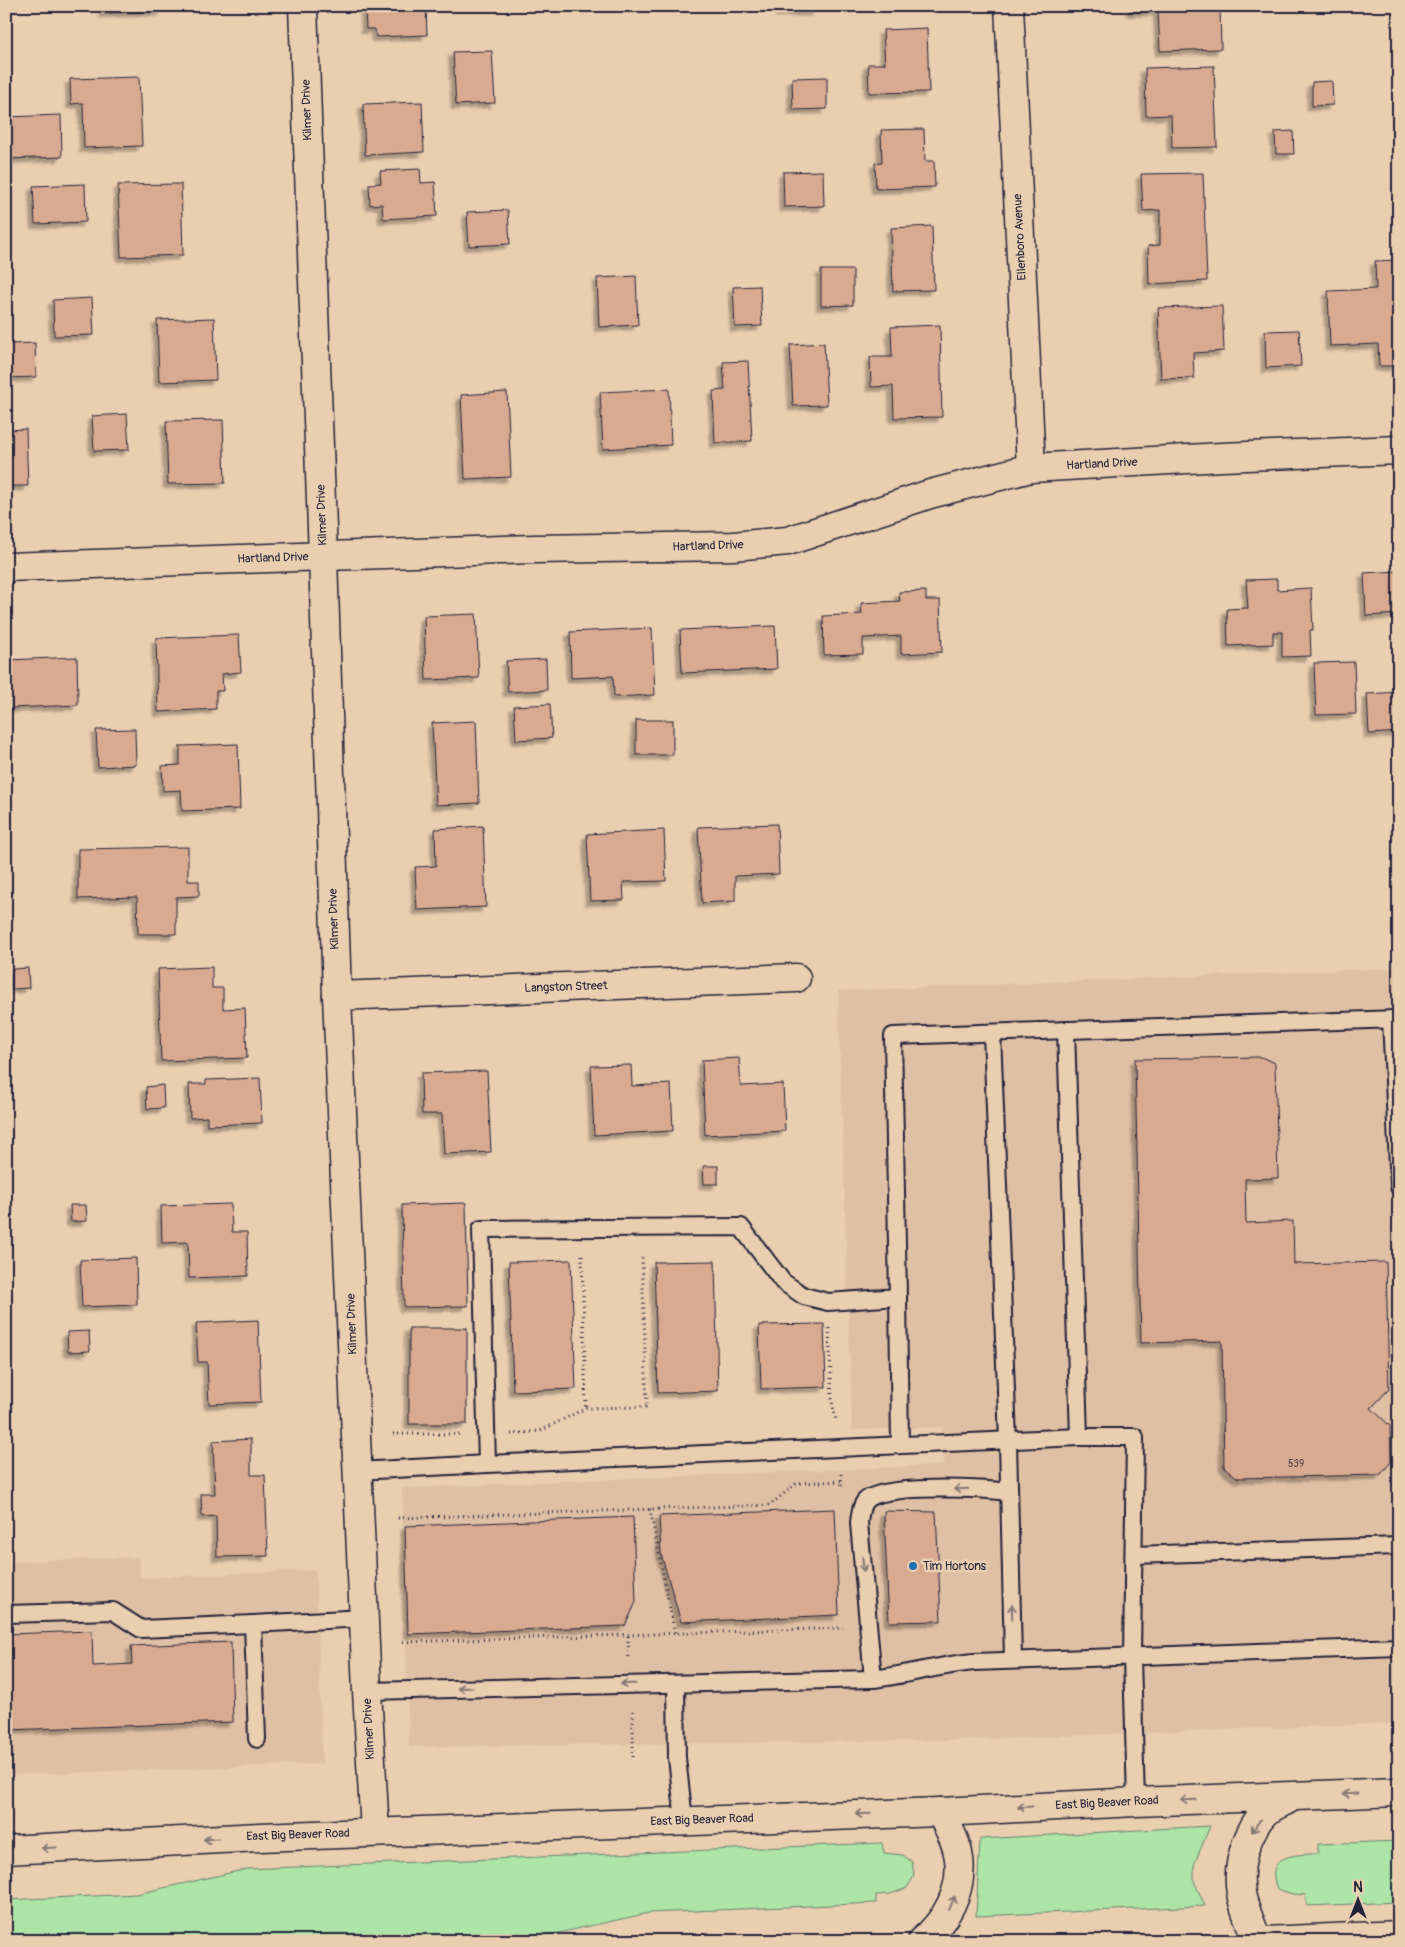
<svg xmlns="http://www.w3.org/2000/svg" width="1405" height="1947" font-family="Pangolin,sans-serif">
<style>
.built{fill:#e0c0a4}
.green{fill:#ade4a7;stroke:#688371}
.building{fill:#daaa90;stroke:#22223b;filter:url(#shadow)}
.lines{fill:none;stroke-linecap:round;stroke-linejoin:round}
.service-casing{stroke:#22223b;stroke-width:20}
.minor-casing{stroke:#22223b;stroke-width:31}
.primary-casing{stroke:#22223b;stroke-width:31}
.path{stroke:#22223b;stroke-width:3;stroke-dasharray:1 4;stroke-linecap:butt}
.service{stroke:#e9ceb0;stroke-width:16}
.minor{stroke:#e9ceb0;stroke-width:28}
.primary{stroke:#e9ceb0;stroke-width:28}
.oneway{stroke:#867876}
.poi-dot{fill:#1f6fb2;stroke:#e9ceb0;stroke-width:2}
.labels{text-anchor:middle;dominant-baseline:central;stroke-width:5;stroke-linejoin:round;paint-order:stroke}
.number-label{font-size:10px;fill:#504450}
.street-label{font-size:12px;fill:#22223b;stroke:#e9ceb0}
.poi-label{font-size:12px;fill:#22223b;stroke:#e9ceb0;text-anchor:start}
</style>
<defs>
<filter id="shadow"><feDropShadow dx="-4.5" dy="4.5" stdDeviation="1" flood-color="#0004"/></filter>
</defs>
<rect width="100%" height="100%" fill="#e9ceb0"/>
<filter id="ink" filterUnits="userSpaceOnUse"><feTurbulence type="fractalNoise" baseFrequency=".02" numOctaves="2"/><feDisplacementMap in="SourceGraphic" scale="10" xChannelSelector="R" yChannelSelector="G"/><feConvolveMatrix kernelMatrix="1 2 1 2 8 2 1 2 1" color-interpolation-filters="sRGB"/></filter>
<g filter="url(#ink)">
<g class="built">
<polygon points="1399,968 1399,1723 954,1740 409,1747 402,1488 944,1465 942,1427 852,1430 838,991"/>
<polygon points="139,1557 140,1578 316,1570 322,1764 6,1775 6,1562"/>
</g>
<g class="green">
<polygon points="1210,1826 1194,1865 1194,1881 1205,1906 976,1916 980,1839"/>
<path d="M1399,1841V1902L1307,1906L1305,1895L1292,1894L1277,1889C1264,1856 1292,1854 1318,1854V1844Z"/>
<polygon points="882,1843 884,1853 903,1855 912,1862 914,1876 907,1888 890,1894 876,1895 876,1903 649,1913 531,1939 494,1941 6,1941 6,1900 137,1894 247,1869"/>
</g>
<g class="building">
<polygon points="104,6 163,6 163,11 104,13"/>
<polygon points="365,6 426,6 427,35 376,37 375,29 366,29"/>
<polygon points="780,6 816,6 816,11 780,12"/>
<polygon points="1131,6 1220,6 1221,49 1160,51 1158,11 1131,12"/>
<polygon points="927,28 929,92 869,93 868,64 885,64 883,30"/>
<polygon points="492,51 495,103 456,105 453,52"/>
<polygon points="1214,66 1217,147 1172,148 1171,115 1146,116 1145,68"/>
<polygon points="139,77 142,146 84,148 83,103 71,104 70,79"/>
<polygon points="827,77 827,109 793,110 792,78"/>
<polygon points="1332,81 1333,105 1312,106 1312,82"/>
<polygon points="422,102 424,152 365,155 363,104"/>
<polygon points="61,115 62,157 6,159 6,117"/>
<polygon points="924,129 925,161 934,161 935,187 876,189 875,163 882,162 881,130"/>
<polygon points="1293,131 1294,154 1276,154 1275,132"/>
<polygon points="420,169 421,183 435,182 437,216 383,219 382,204 370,205 369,184 381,183 380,171"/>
<polygon points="823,171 824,206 784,207 783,172"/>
<polygon points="1203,173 1207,281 1149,284 1148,246 1160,245 1160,210 1143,211 1141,174"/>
<polygon points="85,184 86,222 35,224 33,186"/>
<polygon points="181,184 183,255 121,257 118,185"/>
<polygon points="508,210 510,244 469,246 467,212"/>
<polygon points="932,226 934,290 893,291 891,228"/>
<polygon points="1399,260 1399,366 1379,366 1378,344 1330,346 1328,291 1376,289 1375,261"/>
<polygon points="821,270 853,270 853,305 821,306"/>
<polygon points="636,276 638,325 599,327 597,278"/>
<polygon points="760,286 762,326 735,327 733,287"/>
<polygon points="92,298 94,335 54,336 53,300"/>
<polygon points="1222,306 1224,351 1193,353 1194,378 1161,379 1158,308"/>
<polygon points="214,318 216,380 159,382 157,320"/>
<polygon points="940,325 942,417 894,418 893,386 871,387 870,357 892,357 891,327"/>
<polygon points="1299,330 1301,366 1266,368 1265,331"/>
<polygon points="35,343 36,377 6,378 6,344"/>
<polygon points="824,343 827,405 793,406 790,345"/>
<polygon points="748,361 752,441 715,443 713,391 725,390 723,362"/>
<polygon points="669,389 671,445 603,449 600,392"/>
<polygon points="507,392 511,477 465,479 461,395"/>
<polygon points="127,414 129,450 94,451 92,416"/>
<polygon points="223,420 225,483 168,484 166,421"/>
<polygon points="26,429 28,486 6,486 6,430"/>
<polygon points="1399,571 1399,614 1366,616 1364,573"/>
<polygon points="1277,579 1277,590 1311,588 1313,630 1310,630 1311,656 1282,657 1282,632 1273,632 1273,644 1228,646 1227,609 1248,608 1246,580"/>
<polygon points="926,591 926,600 940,600 942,652 901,654 901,636 863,638 863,654 824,655 823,616 862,614 861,603 900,601 899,592"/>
<polygon points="476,614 479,678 426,680 424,616"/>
<polygon points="775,626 777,669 682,673 680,630"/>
<polygon points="652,628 655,695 614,697 613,676 571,678 570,632"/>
<polygon points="239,635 241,672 222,674 223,691 216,691 216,709 158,712 156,638"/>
<polygon points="77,657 78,705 10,708 8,660"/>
<polygon points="546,659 547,690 508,692 506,661"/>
<polygon points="1354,662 1356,714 1316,715 1314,663"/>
<polygon points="1399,692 1399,732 1369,734 1367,694"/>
<polygon points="550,704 552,738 516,740 514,706"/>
<rect x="636" y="720" width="37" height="35"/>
<polygon points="476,721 479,803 436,805 432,723"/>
<polygon points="135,729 136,765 98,767 96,730"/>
<polygon points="238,744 240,809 182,811 181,790 163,791 162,766 180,765 180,746"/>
<polygon points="777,824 779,874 735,876 735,901 702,903 698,827"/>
<polygon points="483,826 486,907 417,910 415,867 436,866 435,829"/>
<polygon points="664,830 666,881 623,882 624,900 590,901 587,834"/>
<polygon points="188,847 188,881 199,881 199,896 176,897 176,934 138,934 137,897 78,899 78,849"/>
<polygon points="212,967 212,988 223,988 223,1009 245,1008 247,1058 161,1061 158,969"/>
<polygon points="28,968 29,988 12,989 12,969"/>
<polygon points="1261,1057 1275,1063 1278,1178 1245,1179 1246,1223 1293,1221 1294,1264 1386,1262 1389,1389 1371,1408 1390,1426 1391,1462 1380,1475 1238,1478 1224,1467 1222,1341 1141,1343 1135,1059"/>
<polygon points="739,1058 741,1086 783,1084 785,1131 705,1135 702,1060"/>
<polygon points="631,1065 632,1086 671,1084 673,1131 594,1135 591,1066"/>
<polygon points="487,1071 491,1152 444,1154 442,1114 422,1114 421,1073"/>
<polygon points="260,1078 262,1123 207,1125 207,1117 190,1118 189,1084 206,1084 206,1080"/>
<polygon points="163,1085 164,1108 147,1109 146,1087"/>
<polygon points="703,1166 718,1166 718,1184 704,1184"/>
<polygon points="466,1203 468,1306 404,1307 402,1205"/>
<polygon points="231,1204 232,1232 247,1232 248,1276 189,1278 188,1242 162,1243 161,1206"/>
<polygon points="70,1205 86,1205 87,1221 71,1222"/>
<polygon points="136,1258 137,1305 82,1307 80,1260"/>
<polygon points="571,1260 576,1389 513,1391 509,1262"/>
<polygon points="715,1261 718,1391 658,1393 654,1262"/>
<polygon points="258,1320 261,1402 209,1404 207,1362 198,1362 196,1323"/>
<polygon points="824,1324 826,1387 761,1389 759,1325"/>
<rect x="409" y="1328" width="58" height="96"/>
<polygon points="89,1331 90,1351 68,1352 67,1332"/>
<polygon points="251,1439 251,1475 265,1475 268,1556 217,1557 216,1516 202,1517 201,1494 215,1494 213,1441"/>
<polygon points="835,1509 839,1615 681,1622 661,1554 659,1516"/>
<polygon points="884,1511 936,1512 941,1621 889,1622"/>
<polygon points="633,1517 636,1602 625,1626 408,1634 405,1526"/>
<polygon points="92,1631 93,1666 132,1664 131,1646 231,1642 233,1722 6,1730 6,1634"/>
</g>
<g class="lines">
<g class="service-casing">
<g id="service">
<polyline points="1391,1019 1399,1187"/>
<polyline points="1066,1030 1079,1437"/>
<polyline points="992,1033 1008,1441 1013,1660"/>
<polyline points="898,1297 900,1445"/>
<polyline points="487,1464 481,1229 741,1227 783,1282 804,1296 828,1302 898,1297 893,1036 1399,1019"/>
<polyline points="357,1471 487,1464 1079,1437 1135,1437 1132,1657 1136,1802"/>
<polyline points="1134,1555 1399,1546"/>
<polyline points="6,1614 113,1611 141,1629 253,1624"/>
<path d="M873,1679L859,1523C860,1516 860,1507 865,1501C879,1483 985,1489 1009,1492"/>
<polyline points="676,1684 677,1758 684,1820"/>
<path d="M367,1691L873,1679C907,1675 940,1665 974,1662L1399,1647"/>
<polyline points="257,1739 253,1624 364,1618"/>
</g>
</g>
<g class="minor-casing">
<g id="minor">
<polyline points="303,6 323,556 337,996 367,1691 375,1832"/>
<polyline points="1009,6 1031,468"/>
<polyline points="6,567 534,549 733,546 788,541 930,494 1031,468 1222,457 1399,450"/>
<polyline points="337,996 796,978"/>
</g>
</g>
<g class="primary-casing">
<g id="primary">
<polyline points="6,1850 260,1837 940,1812 1136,1802 1399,1792"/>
<path d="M922,1941C946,1921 963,1891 959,1859C957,1842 948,1827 940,1812"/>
<path d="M1258,1941C1242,1904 1232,1881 1247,1842C1251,1832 1258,1819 1265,1812C1273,1806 1284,1802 1292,1797"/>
<polyline points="1263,1941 1399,1935"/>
</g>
</g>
<g class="path">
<polyline points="582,1255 586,1408"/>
<polyline points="829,1328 832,1401 836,1421"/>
<polyline points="393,1434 459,1434"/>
<polyline points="511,1434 540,1431 586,1408 647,1407 642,1255"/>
<polyline points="841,1474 842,1488"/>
<polyline points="650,1509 675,1634"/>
<polyline points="398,1518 770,1505 797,1483 842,1481"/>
<polyline points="628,1636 629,1660"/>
<polyline points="403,1642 843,1628"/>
<polyline points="633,1711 633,1759"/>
</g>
<use href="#service" class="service"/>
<use href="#minor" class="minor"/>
<use href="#primary" class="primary"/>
</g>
<defs><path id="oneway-shaft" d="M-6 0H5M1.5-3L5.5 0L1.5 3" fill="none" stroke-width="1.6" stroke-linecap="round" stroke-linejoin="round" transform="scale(1.25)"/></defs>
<g class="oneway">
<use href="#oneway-shaft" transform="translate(961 1489) rotate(178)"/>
<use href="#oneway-shaft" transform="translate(863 1564) rotate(84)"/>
<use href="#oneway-shaft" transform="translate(1012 1612) rotate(-91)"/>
<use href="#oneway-shaft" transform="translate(628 1684) rotate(179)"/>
<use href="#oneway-shaft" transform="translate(465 1688) rotate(179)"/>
<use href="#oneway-shaft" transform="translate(1350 1794) rotate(177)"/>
<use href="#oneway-shaft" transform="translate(1188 1800) rotate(178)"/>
<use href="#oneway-shaft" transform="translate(1025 1807) rotate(177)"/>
<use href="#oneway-shaft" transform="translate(863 1814) rotate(178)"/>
<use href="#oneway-shaft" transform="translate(1256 1826) rotate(124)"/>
<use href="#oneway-shaft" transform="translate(211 1839) rotate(177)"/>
<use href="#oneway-shaft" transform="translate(49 1848) rotate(177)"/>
<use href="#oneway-shaft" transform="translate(952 1903) rotate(-67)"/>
</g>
</g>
<circle class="poi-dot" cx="913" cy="1566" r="5"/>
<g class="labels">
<g class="number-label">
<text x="1296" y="1464">539</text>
</g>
<g class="street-label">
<text transform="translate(307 110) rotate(-92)">Kilmer Drive</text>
<text transform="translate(1020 237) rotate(-93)">Ellenboro Avenue</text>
<text transform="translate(1102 464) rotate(-3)">Hartland Drive</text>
<text transform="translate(322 515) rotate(-92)">Kilmer Drive</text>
<text transform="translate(708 546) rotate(-2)">Hartland Drive</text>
<text transform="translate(273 558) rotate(-2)">Hartland Drive</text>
<text transform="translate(334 919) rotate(-92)">Kilmer Drive</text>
<text transform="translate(566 987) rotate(-2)">Langston Street</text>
<text transform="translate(352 1324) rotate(-92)">Kilmer Drive</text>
<text transform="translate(369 1729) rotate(-93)">Kilmer Drive</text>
<text transform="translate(1107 1803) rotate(-3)">East Big Beaver Road</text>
<text transform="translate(702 1820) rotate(-2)">East Big Beaver Road</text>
<text transform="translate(298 1835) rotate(-2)">East Big Beaver Road</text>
</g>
<g class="poi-label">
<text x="923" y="1566">Tim Hortons</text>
</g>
</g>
<rect width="1405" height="1947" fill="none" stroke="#e9ceb0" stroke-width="25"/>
<rect x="12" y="12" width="1380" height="1922" fill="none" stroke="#22223b" stroke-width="2" filter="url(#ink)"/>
<g transform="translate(1358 1900)" stroke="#e9ceb0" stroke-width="4" paint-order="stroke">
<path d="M0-4L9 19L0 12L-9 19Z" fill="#22223b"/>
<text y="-8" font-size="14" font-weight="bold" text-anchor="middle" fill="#22223b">N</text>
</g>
</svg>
